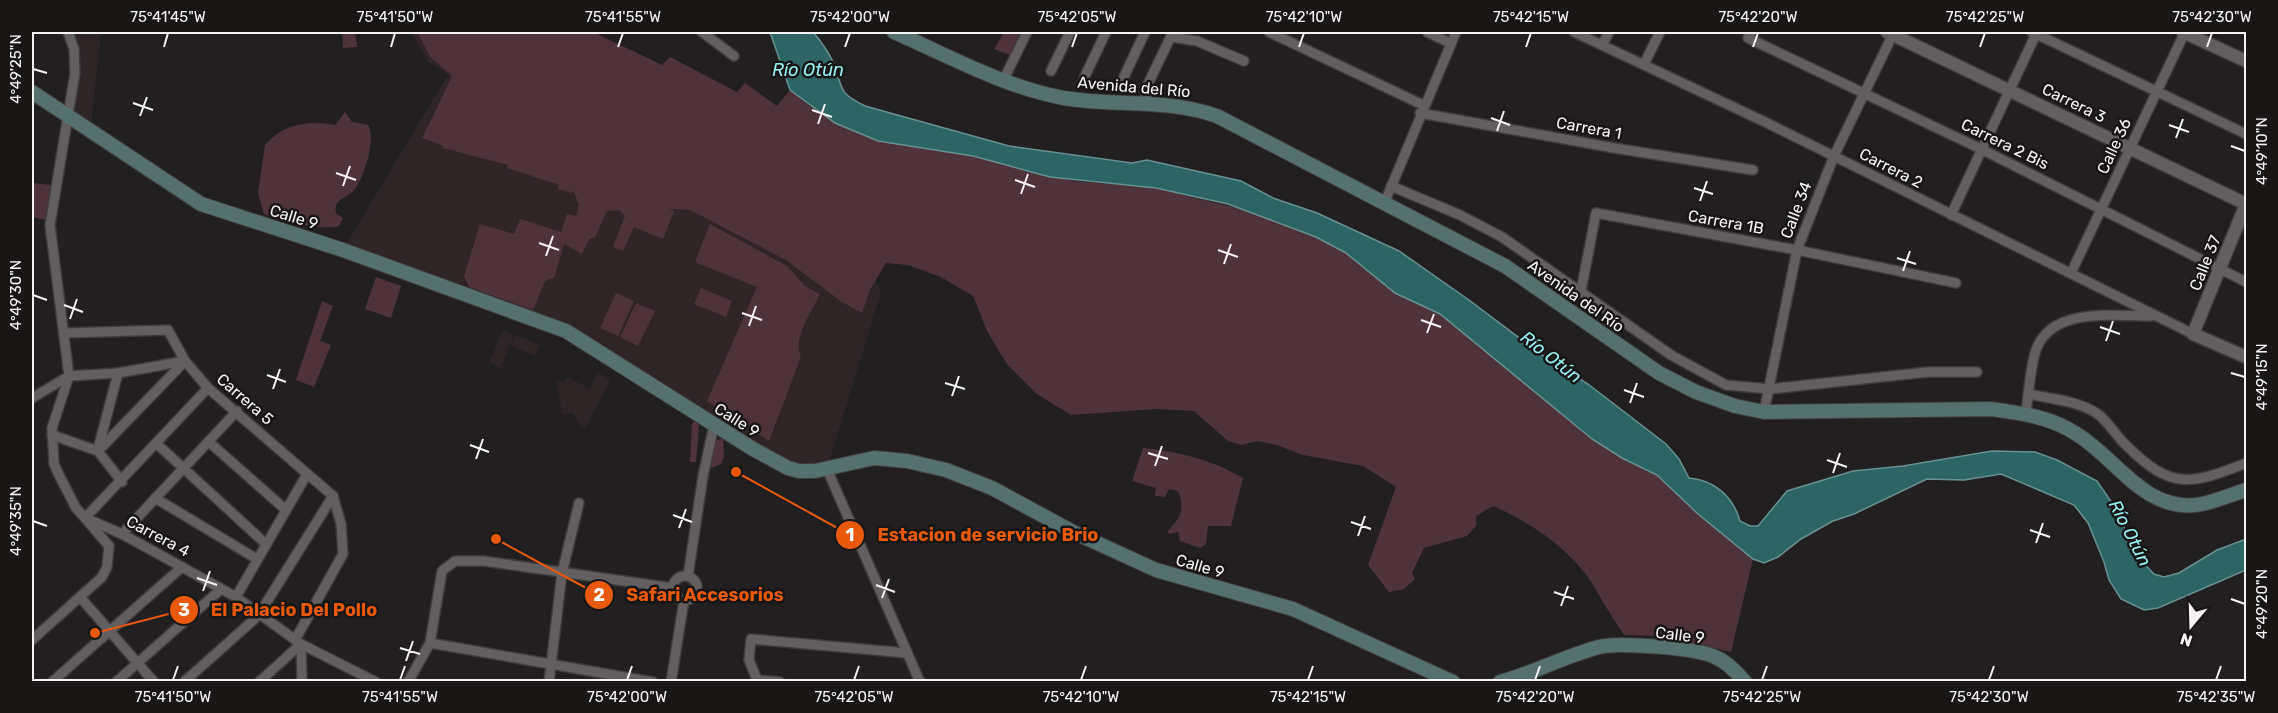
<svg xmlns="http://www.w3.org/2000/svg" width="2278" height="713" font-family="Rubik,sans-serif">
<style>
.built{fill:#2f2527}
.green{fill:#4f333a}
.water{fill:#2d6565;stroke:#699090;stroke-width:1.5}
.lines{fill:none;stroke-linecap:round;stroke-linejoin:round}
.minor-casing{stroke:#3f3c3d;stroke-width:12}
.tertiary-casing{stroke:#3f3c3d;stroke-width:15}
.secondary-casing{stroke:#3f3c3d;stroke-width:16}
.minor{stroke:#635f60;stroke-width:9}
.tertiary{stroke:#635f60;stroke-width:12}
.secondary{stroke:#566f6f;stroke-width:14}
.ticks{fill:none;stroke:#f5f3f3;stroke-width:2}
.labels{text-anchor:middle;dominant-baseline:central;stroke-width:5;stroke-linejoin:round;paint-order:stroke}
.street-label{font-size:16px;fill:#f5f3f3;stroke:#191616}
.water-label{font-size:18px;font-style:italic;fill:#95f1f1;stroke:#191616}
.leader{fill:none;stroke:#e8590c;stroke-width:2}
.callout-dot{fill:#e8590c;stroke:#191616;stroke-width:2}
.mark-label{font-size:18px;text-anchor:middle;font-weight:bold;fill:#fff}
.callout-label{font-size:18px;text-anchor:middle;font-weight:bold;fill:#e8590c;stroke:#191616;stroke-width:5;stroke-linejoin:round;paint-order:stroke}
.neatline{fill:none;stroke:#f5f3f3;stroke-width:2}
.ticks-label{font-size:15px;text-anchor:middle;fill:#f5f3f3}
</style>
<rect width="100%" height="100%" fill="#221f20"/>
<g class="built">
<polygon points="68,32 106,32 101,33 90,132 70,118 75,73"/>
<polygon points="410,32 417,32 430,57 452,76 426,126 666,209 690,210 786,260 861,313 875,281 881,292 827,469 799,471 578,337 343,250 448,75 428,61"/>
<polygon points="503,330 514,335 501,368 489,363"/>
<polygon points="516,335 540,345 535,356 511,346"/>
<polygon points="598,372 610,381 585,428 580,425 573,412 562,415 557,381 564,382 568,375 571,379 590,389"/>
</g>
<g class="green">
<polygon points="342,32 355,32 357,47 343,48"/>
<path d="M417,32H593L662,65L670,57L737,92L745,83L777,106L790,90L809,106L877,141L973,156L1074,181L1155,188L1249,211L1316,237L1346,253L1395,293L1440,314L1592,439L1622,458L1657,475L1698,514L1753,559L1731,652L1662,636L1624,635C1612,618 1602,600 1592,583C1569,548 1530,522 1493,506L1476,516V526L1467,536L1424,548L1412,573L1415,579L1404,589L1389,592L1368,565L1396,487L1363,466L1303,455L1277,445L1258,441L1241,445L1228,441L1194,411L1155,409L1071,415L1037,394L1007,364L988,333L973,296L941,277L908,265L886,263L870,290L862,313L842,302L786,260L690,210L669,209L674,211L663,239L634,227L623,251L613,247L625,216L619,210L607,211L595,237L589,239L582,254L564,244L554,278L545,281L533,310L469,287L464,276L480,224L514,234L520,219L561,232L567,214L576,216L579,205L573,190L572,193L558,189L559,185L507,168L508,165L443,148L442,145L422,138L452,76L430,57Z"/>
<polygon points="1004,32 1022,32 1010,55 994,49"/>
<path d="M345,112L352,122L368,125C376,139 365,175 355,189C348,198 333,198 336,213L343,218L339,226C325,231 278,221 264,214L258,193L265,145C284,123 309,120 335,125Z"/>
<polygon points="32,183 53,185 46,220 32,217"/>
<path d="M710,224L787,266L805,286L820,294C812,311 792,339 801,357L769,441L707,401L757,287L695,262Z"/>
<polygon points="376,277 401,286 391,318 365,309"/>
<polygon points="701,288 732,301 726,317 694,304"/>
<polygon points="616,293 634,301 618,336 600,328"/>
<polygon points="322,301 333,306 320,341 331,345 314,387 296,380"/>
<polygon points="636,303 655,311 638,346 620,337"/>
<polygon points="695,420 699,425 696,462 690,462 692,424"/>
<polygon points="723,438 724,457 721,464 712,468 709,466 714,441"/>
<path d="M1143,448C1180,452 1210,459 1243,478L1231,526H1208L1206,544L1200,548L1180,541L1178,532L1169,534L1168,531C1181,517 1185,509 1178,491L1169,489L1165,497L1155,496L1156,488L1132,481Z"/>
</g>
<path class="water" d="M770,32H813C821,41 833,58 836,70C842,92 843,95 865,106L1009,146L1132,163L1147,160L1241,181L1273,198L1317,213L1399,251L1469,300L1542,355L1588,384L1666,444L1679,459L1689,478C1714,480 1733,496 1740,521L1750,526H1758L1787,491L1853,471L1903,466L1992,451L2035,452L2057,460L2097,481L2117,510L2136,555L2154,574L2164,577L2179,573L2217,550L2246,539V570L2158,608L2144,610L2121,599L2109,580L2104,562L2088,523L2074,505L2001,474L1964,480L1927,479L1854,514L1833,521L1801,539L1778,557L1764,563L1753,559L1698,514L1657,475L1622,458L1592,439L1440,314L1395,293L1346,253L1316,237L1228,204L1156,188L1050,177L973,156L878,141L835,123L790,90Z"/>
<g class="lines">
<g class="minor-casing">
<g id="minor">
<polyline points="68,32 74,49 75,73 50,225 69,376 52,428 54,464 60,477 76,508 85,518 122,534 182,567 236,597 301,644 376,682"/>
<polyline points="702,32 734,56"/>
<polyline points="1269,32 1423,105"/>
<polyline points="1427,32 1450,43"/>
<polyline points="1574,32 1763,121 2193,334"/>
<polyline points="1751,32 1748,38 1981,149 2246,282"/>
<polyline points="2032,32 2246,134"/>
<polyline points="1171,37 1197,41 1244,61"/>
<polyline points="1602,45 1609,32"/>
<polyline points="1644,64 1660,32"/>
<polyline points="1051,71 1070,32"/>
<polyline points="1084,78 1106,32"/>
<polyline points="1003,81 1027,32"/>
<polyline points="1122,81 1145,32"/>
<polyline points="1145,104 1148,84 1173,32"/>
<polyline points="1420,113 1614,148 1753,170"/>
<polyline points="1391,186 1460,215 1502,237 1671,355 1726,385 1770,389 1928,372 1977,372"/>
<polyline points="1384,204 1456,32"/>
<polyline points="1951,215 2037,32"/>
<polyline points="2071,273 2185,32"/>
<polyline points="1581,291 1596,213 1797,250 1956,283"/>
<polyline points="64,333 168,330 185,361 98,451"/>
<path d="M2029,394C2051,399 2081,401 2099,415C2110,424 2117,437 2127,446C2171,490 2191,485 2246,463"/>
<polyline points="32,398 69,376 118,373 185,361 208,388 333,496 341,524 343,554 295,640"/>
<polyline points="1764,412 1797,250 1834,156 1894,32"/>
<path d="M2026,414C2028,394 2030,372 2035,353C2049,306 2113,316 2151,316"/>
<polyline points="52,435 98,451 122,482"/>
<polyline points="209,442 286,510"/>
<polyline points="157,444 266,544"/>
<polyline points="98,449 118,373"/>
<polyline points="827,469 920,682"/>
<polyline points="155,498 257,559"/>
<polyline points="122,534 237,411"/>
<circle cx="685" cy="588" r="12"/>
<polyline points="688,576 703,476 714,425"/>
<polyline points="80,597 154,682"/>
<polyline points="236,597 307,474"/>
<polyline points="32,640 102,577 107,567 109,546 85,518 208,388"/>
<polyline points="430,643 653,682"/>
<polyline points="301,644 302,682"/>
<polyline points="757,680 780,682"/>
<polyline points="52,682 182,567"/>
<polyline points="116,682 220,590"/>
<polyline points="184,682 258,616 333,496"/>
<polyline points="259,682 301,644"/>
<polyline points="408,682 430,643 442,571 455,561 484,561 673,588"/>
<polyline points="549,682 562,573 579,503"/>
<polyline points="671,682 684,600"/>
<polyline points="758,682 749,660 751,639 907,653"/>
</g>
</g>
<g class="tertiary-casing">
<g id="tertiary">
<polyline points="1887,32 2246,204 2193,334 2246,357"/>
<polyline points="2183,32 2246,61"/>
</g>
</g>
<g class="secondary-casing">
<g id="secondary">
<path d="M894,32C949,56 1004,87 1064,98C1116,107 1165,98 1217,116L1505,266L1659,373L1696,392L1735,406L1764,412L1991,409C2021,413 2052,417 2078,435C2118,460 2147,515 2202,504C2217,501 2232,494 2246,490"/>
<polyline points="32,92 201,204 343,250 566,331 753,449 788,468 799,471 815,471 874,458 907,461 946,470 992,488 1073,532 1156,570 1293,609 1453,682"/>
<path d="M1500,682C1534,673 1565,656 1599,647C1620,642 1693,648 1713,656C1726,661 1736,671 1745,682"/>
</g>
</g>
<use href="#minor" class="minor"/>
<use href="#tertiary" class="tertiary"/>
<use href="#secondary" class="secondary"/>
</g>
<path class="ticks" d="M164,47L168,33M391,47L395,33M618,47L623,33M845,47L850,33M1072,47L1077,33M1299,47L1304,33M1526,47L1531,33M1753,47L1758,33M1980,47L1985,33M2207,47L2212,33M33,69L47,73M133,103L153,110M812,110L832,117M140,116L147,97M1491,118L1510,125M818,124L825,104M2169,125L2189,132M1497,131L1504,111M2176,138L2183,119M2231,146L2245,151M336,173L356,180M1015,180L1035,187M343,186L350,166M1694,188L1713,194M1021,194L1028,174M1700,201L1707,181M539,243L559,250M1218,250L1238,257M546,256L553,236M1897,258L1916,264M1224,264L1231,244M1903,271L1910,251M33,295L47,300M64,305L83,312M742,313L762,320M70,319L77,299M1421,320L1441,327M749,326L756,306M2100,327L2120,334M1427,333L1434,314M2106,341L2113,321M2231,373L2245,377M267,375L286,382M945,383L965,389M273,389L280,369M1624,390L1644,397M952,396L959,376M1630,403L1637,383M470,445L489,452M1148,453L1168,459M476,459L483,439M1827,460L1847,467M1155,466L1162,446M1833,473L1840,453M673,515L692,522M33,521L47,526M1351,522L1371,529M679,528L686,509M2030,530L2050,537M1358,536L1365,516M2036,543L2043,523M197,578L217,585M876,585L895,592M203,591L210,571M1554,592L1574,599M882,598L889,579M2231,599L2245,604M1561,606L1568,586M400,648L420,654M406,661L413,641M173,680L178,666M400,680L405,666M627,680L632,666M854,680L859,666M1081,680L1086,666M1308,680L1313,666M1535,680L1540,666M1762,680L1767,666M1989,680L1994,666M2216,680L2221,666"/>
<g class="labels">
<g class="street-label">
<text transform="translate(1134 87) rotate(5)">Avenida del Río</text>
<text transform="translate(2074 103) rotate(26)">Carrera 3</text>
<text transform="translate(1589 128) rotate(10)">Carrera 1</text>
<text transform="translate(2005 144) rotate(26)">Carrera 2 Bis</text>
<text transform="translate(2114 146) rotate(-65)">Calle 36</text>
<text transform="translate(1891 168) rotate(27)">Carrera 2</text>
<text transform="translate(1796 210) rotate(-69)">Calle 34</text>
<text transform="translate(294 217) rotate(17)">Calle 9</text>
<text transform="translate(1726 222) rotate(10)">Carrera 1B</text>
<text transform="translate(2205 263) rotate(-68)">Calle 37</text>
<text transform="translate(1576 296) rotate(35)">Avenida del Río</text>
<text transform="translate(245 399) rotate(41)">Carrera 5</text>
<text transform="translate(737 420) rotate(32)">Calle 9</text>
<text transform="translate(158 536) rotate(28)">Carrera 4</text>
<text transform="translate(1200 566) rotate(16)">Calle 9</text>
<text transform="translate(1680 635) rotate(7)">Calle 9</text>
</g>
<g class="water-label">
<text x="808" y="70">Río Otún</text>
<text transform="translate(1551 357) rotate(38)">Río Otún</text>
<text transform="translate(2130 533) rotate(63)">Río Otún</text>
</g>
</g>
<path class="leader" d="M736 472L850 535M496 539L599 595M95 633L184 610"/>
<g class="callout-dot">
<circle cx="736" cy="472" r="6"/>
<circle cx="496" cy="539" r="6"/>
<circle cx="95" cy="633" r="6"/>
<circle cx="850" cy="535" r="15"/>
<circle cx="599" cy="595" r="15"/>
<circle cx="184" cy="610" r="15"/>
</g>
<g class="mark-label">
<text x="850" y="541">1</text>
<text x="599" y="601">2</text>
<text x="184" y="616">3</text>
</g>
<g class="callout-label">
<text x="988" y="541">Estacion de servicio Brio</text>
<text x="705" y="601">Safari Accesorios</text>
<text x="294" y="616">El Palacio Del Pollo</text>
</g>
<rect width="2278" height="713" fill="none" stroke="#191616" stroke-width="66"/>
<g transform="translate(2191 626) rotate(199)" stroke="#191616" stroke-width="4.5" paint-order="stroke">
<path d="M0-4.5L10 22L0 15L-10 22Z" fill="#f5f3f3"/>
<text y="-9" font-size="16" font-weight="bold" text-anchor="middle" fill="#f5f3f3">N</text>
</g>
<rect x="33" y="33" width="2212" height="647" class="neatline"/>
<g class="ticks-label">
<text x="168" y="22">75°41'45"W</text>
<text x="395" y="22">75°41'50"W</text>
<text x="623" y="22">75°41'55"W</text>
<text x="850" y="22">75°42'00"W</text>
<text x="1077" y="22">75°42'05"W</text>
<text x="1304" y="22">75°42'10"W</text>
<text x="1531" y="22">75°42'15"W</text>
<text x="1758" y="22">75°42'20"W</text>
<text x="1985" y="22">75°42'25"W</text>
<text x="2212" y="22">75°42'30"W</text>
<text transform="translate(16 69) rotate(-90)" y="5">4°49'25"N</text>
<text transform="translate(2262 151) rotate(-90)" y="5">4°49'10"N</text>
<text transform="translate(16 295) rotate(-90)" y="5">4°49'30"N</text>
<text transform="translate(2262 377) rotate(-90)" y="5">4°49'15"N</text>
<text transform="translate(16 521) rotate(-90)" y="5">4°49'35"N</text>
<text transform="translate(2262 604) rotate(-90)" y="5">4°49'20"N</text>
<text x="173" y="702">75°41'50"W</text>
<text x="400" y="702">75°41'55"W</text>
<text x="627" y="702">75°42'00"W</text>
<text x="854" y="702">75°42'05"W</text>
<text x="1081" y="702">75°42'10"W</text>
<text x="1308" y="702">75°42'15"W</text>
<text x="1535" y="702">75°42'20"W</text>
<text x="1762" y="702">75°42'25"W</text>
<text x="1989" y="702">75°42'30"W</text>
<text x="2216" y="702">75°42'35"W</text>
</g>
</svg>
